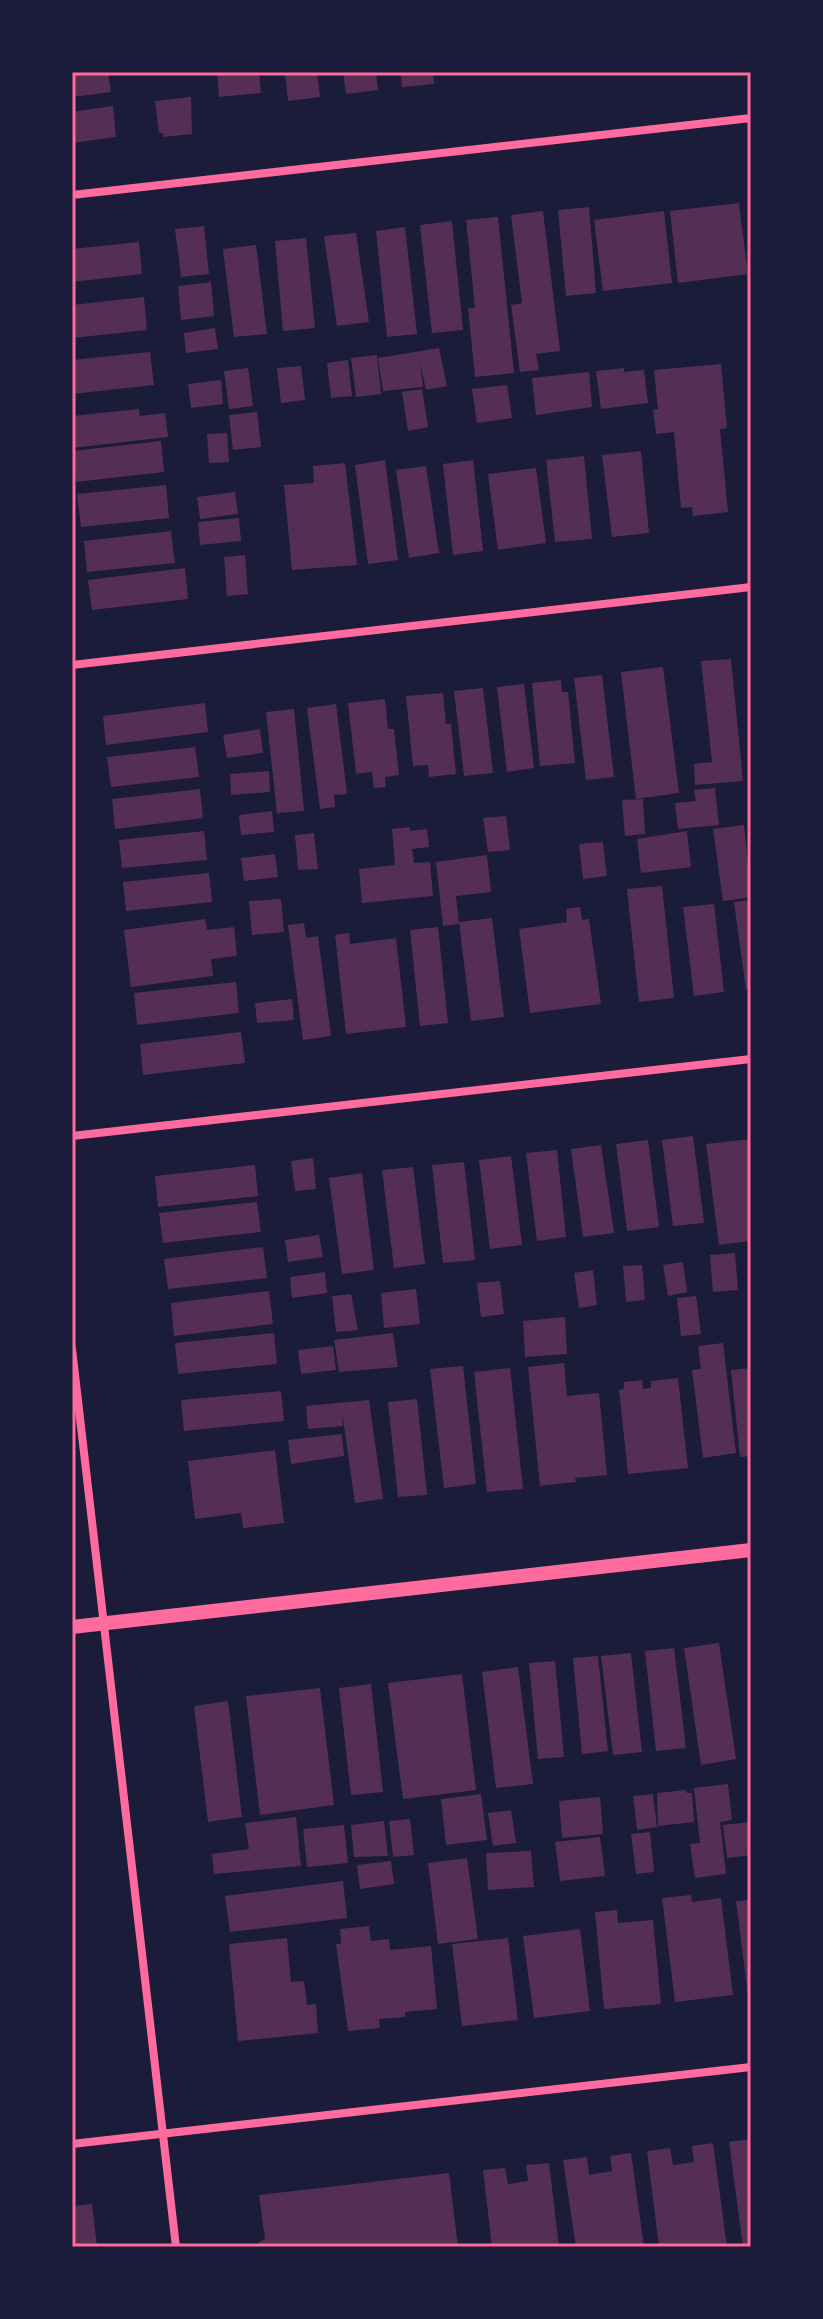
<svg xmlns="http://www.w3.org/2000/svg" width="823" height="2319" font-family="'IBM Plex Sans',sans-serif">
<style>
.building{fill:#542f53}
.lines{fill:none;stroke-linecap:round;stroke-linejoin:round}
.minor{stroke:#ff6b9d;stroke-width:8}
.tertiary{stroke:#ff6b9d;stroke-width:14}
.neatline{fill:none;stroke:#ff6b9d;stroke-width:3}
</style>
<rect width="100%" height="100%" fill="#1b1b3a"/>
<g class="building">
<polygon points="72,72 108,72 111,92 72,97"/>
<polygon points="217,72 259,72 261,93 219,97"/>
<polygon points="285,72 317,72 320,97 288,101"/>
<polygon points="343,72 376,72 378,90 346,94"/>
<polygon points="401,72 433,72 434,84 402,87"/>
<polygon points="191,97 192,134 163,137 163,133 159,133 155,101"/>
<polygon points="113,106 116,137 72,143 72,112"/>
<polygon points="739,203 748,274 678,283 670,211"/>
<polygon points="589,207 596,293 566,296 558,210"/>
<polygon points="543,211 560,351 536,354 539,370 520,372 511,305 522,303 511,215"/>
<polygon points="664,211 672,283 603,291 594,220"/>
<polygon points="498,217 514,373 475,377 468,308 475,308 466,220"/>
<polygon points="452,221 463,330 432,333 420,225"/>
<polygon points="204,226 209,274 181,277 175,229"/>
<polygon points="405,227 417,334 387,337 376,231"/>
<polygon points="356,233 369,322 337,326 324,236"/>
<polygon points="306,238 315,328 283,331 275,241"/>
<polygon points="139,242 142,274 72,282 72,249"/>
<polygon points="256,245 267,334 234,337 223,249"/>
<polygon points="211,282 214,316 181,320 178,286"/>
<polygon points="144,297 147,330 72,338 72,305"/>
<polygon points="215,328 218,349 186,353 184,333"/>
<polygon points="439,348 447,386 426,390 420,362 423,387 383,391 378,358"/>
<polygon points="150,352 154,385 72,394 72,360"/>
<polygon points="377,355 381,394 356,397 351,358"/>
<polygon points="348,360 352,396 331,398 327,363"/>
<polygon points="721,364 727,428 720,429 728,512 693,516 692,507 681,508 674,432 656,434 653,410 658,409 654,370"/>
<polygon points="301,366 305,400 281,403 277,368"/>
<polygon points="248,368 253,406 229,409 224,371"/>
<polygon points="624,368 624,372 644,370 648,403 601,409 596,371"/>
<polygon points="589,372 592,407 536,415 532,378"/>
<polygon points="221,380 223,404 191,408 188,384"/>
<polygon points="507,385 512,418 477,423 472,389"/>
<polygon points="422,389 428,427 408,431 402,392"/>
<polygon points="139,409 140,416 165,413 168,437 72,448 72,416"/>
<polygon points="257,412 261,447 233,450 229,415"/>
<polygon points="227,433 229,462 209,463 207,434"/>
<polygon points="161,441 164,472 76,482 73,451"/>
<polygon points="641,451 649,533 612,537 602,455"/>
<polygon points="584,456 592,539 555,542 546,460"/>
<polygon points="385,460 398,560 368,564 355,465"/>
<polygon points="473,460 483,551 453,555 443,464"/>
<polygon points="345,463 357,565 292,570 284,485 314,483 313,466"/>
<polygon points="426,466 439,553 409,558 396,470"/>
<polygon points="536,468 546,543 498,550 488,474"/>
<polygon points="166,485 169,518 81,527 77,494"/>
<polygon points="235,492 238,514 200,519 197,497"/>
<polygon points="239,518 241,541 200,545 198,522"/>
<polygon points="171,531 175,563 87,572 84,541"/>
<polygon points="245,555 248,594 227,596 224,557"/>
<polygon points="185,568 188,599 92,610 88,580"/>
<polygon points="731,659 743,781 695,785 694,764 712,762 701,661"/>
<polygon points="663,667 679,793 636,799 621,672"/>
<polygon points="602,675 614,777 586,780 574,678"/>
<polygon points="561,680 562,692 568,692 575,763 540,766 532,683"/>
<polygon points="524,684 534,768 507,772 497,687"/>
<polygon points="483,688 493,773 464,776 454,691"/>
<polygon points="443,693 446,724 451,724 456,774 429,777 428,765 413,766 406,696"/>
<polygon points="385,699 388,729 394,729 399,775 385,777 386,787 374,788 372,772 356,774 348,703"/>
<polygon points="205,703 208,732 106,745 103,716"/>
<polygon points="336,704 347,794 334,795 335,807 320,809 307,708"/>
<polygon points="294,709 304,811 277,813 266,712"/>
<polygon points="260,729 263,753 227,758 223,735"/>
<polygon points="195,747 199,777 111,787 107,757"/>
<polygon points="269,771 270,792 231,795 230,774"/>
<polygon points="715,788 719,825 678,829 675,803 696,801 694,790"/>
<polygon points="200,789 203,818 115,829 112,799"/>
<polygon points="643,799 645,834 625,836 622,800"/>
<polygon points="272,811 274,832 241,835 239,815"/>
<polygon points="506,816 510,850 488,852 483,818"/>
<polygon points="744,825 751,897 723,901 713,829"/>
<polygon points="410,827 410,831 427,829 429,847 412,849 414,863 430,862 433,896 362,903 359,869 395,865 392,829"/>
<polygon points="204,831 207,860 122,868 119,840"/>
<polygon points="687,831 691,867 641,873 637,839"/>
<polygon points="314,833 318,869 298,870 295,835"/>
<polygon points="603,842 607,876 583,879 579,844"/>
<polygon points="275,854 278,877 244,881 241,858"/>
<polygon points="487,855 491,892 456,896 459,924 443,926 436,862"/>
<polygon points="209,873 212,902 126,911 123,882"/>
<polygon points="662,886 674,998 639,1002 627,889"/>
<polygon points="281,899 284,932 252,935 249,901"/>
<polygon points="751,900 751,989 746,990 734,902"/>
<polygon points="714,904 724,992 694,996 683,907"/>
<polygon points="580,907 582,920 589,919 601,1004 530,1013 519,929 567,922 566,909"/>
<polygon points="492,918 504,1017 471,1021 459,922"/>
<polygon points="205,919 207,930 234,927 237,956 211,959 213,976 131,987 124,930"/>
<polygon points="304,923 306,938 318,936 331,1036 303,1040 288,925"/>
<polygon points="438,927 448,1023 420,1026 410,930"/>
<polygon points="349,933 350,944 396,938 406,1027 346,1034 335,935"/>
<polygon points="236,982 239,1013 137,1025 134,993"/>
<polygon points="292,999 294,1020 257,1023 255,1003"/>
<polygon points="241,1032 245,1063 143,1075 140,1044"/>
<polygon points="693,1136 704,1223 673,1226 662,1140"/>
<polygon points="751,1139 751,1241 719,1245 706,1144"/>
<polygon points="648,1140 659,1227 627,1231 616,1144"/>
<polygon points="601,1145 614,1233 583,1237 571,1149"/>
<polygon points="557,1150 566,1237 537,1241 526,1153"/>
<polygon points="511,1156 522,1245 490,1249 479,1160"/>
<polygon points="313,1158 316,1189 295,1191 291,1161"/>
<polygon points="464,1162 475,1260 443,1263 432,1165"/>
<polygon points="255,1165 258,1196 158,1207 155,1176"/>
<polygon points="413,1167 425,1264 394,1268 382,1170"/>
<polygon points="362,1173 374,1270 342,1274 329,1178"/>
<polygon points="257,1202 261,1232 163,1243 159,1213"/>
<polygon points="319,1235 323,1257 288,1262 285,1240"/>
<polygon points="263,1247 267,1278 168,1289 164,1259"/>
<polygon points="735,1253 738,1290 713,1292 710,1255"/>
<polygon points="683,1262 687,1292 668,1296 663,1265"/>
<polygon points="642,1265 645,1300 626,1302 623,1266"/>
<polygon points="593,1270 597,1305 579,1308 574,1273"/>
<polygon points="325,1272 327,1293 292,1298 290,1277"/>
<polygon points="500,1281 504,1314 481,1317 477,1283"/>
<polygon points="416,1289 420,1324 384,1328 381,1293"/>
<polygon points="269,1291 273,1324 174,1336 171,1303"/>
<polygon points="351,1294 358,1330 336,1332 332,1296"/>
<polygon points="696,1296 701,1334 681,1336 677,1298"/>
<polygon points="565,1317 567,1354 525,1357 523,1321"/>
<polygon points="274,1333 277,1364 178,1374 175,1343"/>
<polygon points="393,1333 398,1367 339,1372 334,1340"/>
<polygon points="723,1343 736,1453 703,1458 692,1370 701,1369 698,1346"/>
<polygon points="333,1346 336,1370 301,1374 298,1350"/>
<polygon points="564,1363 567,1396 599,1393 607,1475 575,1478 576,1482 540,1486 528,1367"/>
<polygon points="463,1366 476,1484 444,1488 430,1369"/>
<polygon points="510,1368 523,1489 487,1492 474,1372"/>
<polygon points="751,1368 751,1456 740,1457 731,1370"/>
<polygon points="678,1378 688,1468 628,1474 619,1390 624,1389 624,1382 642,1380 643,1389 651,1388 651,1381"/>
<polygon points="281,1391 284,1421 184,1431 181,1400"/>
<polygon points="417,1399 427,1495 398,1497 388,1402"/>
<polygon points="369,1400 383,1499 355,1503 342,1411 343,1426 308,1429 306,1406"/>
<polygon points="342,1434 344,1456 291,1464 288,1440"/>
<polygon points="275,1450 284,1523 243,1528 241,1513 195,1519 188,1461"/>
<polygon points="719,1643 736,1759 701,1765 684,1648"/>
<polygon points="674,1648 686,1748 656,1751 645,1651"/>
<polygon points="631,1653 642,1752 613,1755 601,1656"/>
<polygon points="598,1656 608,1751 582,1754 573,1658"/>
<polygon points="555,1661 564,1757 538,1759 529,1663"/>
<polygon points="518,1667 533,1784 496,1788 482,1672"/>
<polygon points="462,1674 476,1790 403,1799 388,1683"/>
<polygon points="371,1684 383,1792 351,1795 339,1688"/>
<polygon points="320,1688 334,1805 260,1815 246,1696"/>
<polygon points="228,1701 242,1817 208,1822 194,1706"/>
<polygon points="728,1784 732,1820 720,1822 726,1874 695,1878 690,1844 700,1843 694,1788"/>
<polygon points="686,1790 687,1793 692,1793 694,1822 658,1826 657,1793"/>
<polygon points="481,1794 487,1840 446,1845 441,1799"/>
<polygon points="653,1794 657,1827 637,1830 633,1796"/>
<polygon points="600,1797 603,1834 562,1838 559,1801"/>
<polygon points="511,1810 516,1843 493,1846 488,1813"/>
<polygon points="296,1817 301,1866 214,1874 212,1854 249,1849 245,1823"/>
<polygon points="410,1819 414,1855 393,1857 389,1821"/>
<polygon points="384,1821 388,1856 354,1857 351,1825"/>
<polygon points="751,1822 751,1855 727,1858 723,1825"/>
<polygon points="344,1825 348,1863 307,1867 303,1829"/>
<polygon points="650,1832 654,1872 636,1874 631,1834"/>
<polygon points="600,1837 605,1876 560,1881 555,1842"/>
<polygon points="531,1851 534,1887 488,1890 486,1853"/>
<polygon points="467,1858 478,1939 438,1944 428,1863"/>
<polygon points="391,1861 394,1884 360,1889 357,1865"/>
<polygon points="343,1881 347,1918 230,1932 225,1896"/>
<polygon points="691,1895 692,1902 721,1898 733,1995 675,2002 662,1898"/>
<polygon points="751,1900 751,1994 748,1995 736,1901"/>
<polygon points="617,1910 618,1923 653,1920 661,2004 604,2009 595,1912"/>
<polygon points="369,1926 371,1941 389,1939 390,1950 431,1946 437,2009 405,2012 405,2017 379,2019 380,2028 348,2031 336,1944 341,1944 340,1929"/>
<polygon points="580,1929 590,2011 534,2018 523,1936"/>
<polygon points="287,1938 291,1982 304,1981 307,2005 316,2004 318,2033 238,2041 229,1944"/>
<polygon points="508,1938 518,2020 462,2026 452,1944"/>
<polygon points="751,2139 751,2247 743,2247 729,2142"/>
<polygon points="713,2143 727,2247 659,2247 647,2151 670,2148 673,2165 694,2162 692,2146"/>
<polygon points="631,2153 644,2247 576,2247 563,2160 587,2157 589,2175 612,2171 610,2156"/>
<polygon points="549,2163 559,2247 492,2247 483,2170 505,2168 508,2184 528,2181 526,2165"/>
<polygon points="449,2173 458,2247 260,2247 259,2242 265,2239 259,2195"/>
<polygon points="92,2204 97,2247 72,2247 72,2206"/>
</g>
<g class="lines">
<g class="minor">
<polyline points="72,195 751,118"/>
<polyline points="72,665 751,587"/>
<polyline points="72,1136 751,1059"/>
<polyline points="72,1349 176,2247"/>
<polyline points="72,2144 751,2067"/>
</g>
<polyline class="tertiary" points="72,1627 751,1550"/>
</g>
<rect width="823" height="2319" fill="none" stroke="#1b1b3a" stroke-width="148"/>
<rect x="74" y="74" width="675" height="2171" class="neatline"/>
</svg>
